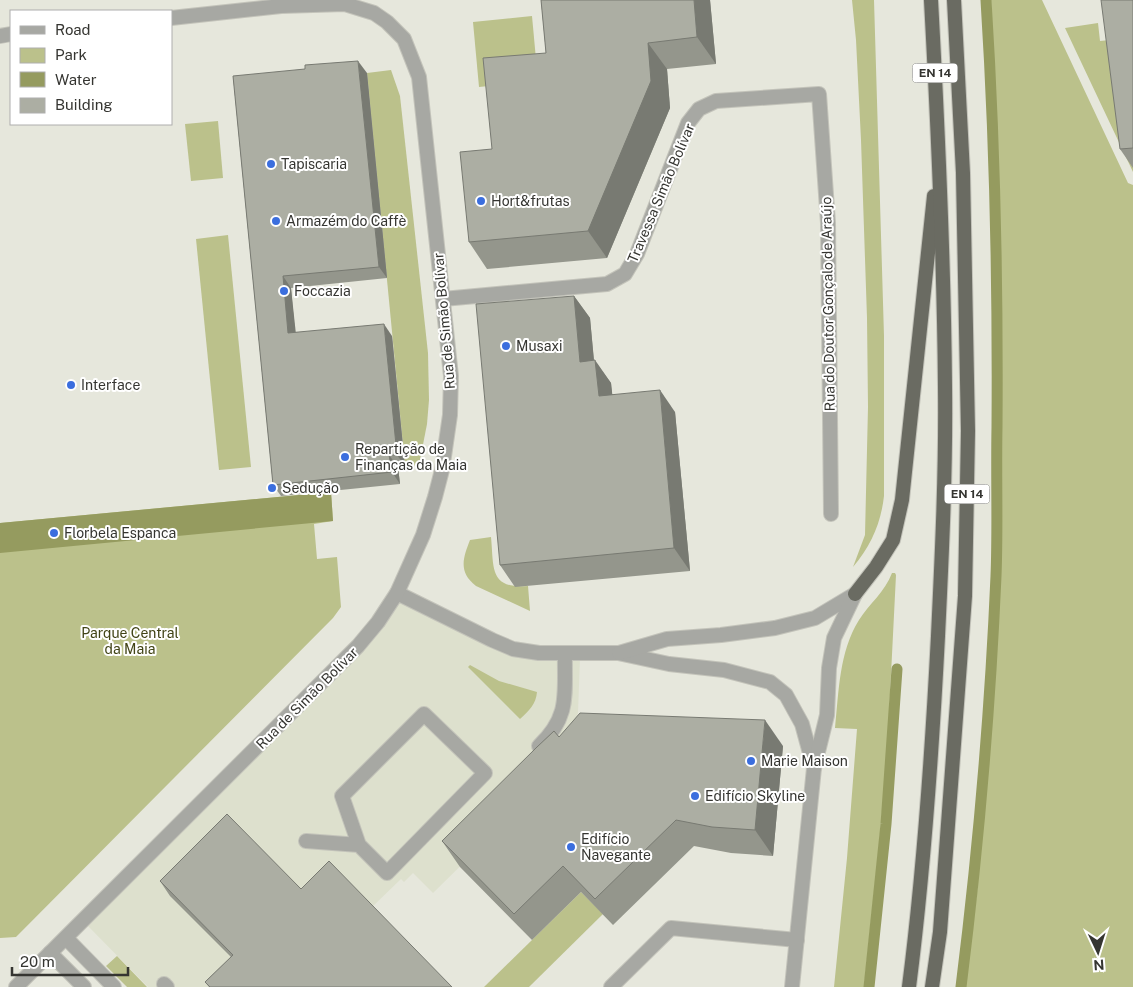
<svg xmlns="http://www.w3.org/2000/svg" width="1133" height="987" font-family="'Public Sans',sans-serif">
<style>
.built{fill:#dde0cd}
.green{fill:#bbc18b}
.water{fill:#959b5f}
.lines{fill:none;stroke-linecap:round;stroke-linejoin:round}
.stream{stroke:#959b5f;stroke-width:11}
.service-casing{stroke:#c3c3ba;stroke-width:16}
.minor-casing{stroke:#c3c3ba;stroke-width:16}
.trunk-casing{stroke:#c3c3ba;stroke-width:16}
.service{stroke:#a7a8a3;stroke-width:14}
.minor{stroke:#a7a8a3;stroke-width:14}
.trunk{stroke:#6a6b62;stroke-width:14}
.wall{fill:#94968c}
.shaded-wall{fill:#787a72}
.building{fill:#acaea3;stroke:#787a72}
.poi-dot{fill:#3b6ede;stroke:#fff;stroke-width:2}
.labels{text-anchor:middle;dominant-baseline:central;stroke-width:4;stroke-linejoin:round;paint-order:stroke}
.shield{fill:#fff;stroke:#72726f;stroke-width:1}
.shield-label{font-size:12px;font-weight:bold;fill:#353531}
.poi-label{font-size:14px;fill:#353531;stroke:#fff;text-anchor:start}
.street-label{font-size:14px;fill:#353531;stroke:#fff}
.park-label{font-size:14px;fill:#414416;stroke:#fff}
</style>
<rect width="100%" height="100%" fill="#e6e7dc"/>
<polygon class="built" points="397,599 488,644 580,658 578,713 576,723 555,773 433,893 413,873 404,882 401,879 371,908 448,987 148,987 86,924"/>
<g class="green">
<path d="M852,0H874L884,336V496C881,523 871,546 853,567L865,535L868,407L867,318L861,140L856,40Z"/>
<polygon points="991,0 1042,0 1128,183 1133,185 1133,987 965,987 977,892 988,768 999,574 1002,472 1001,265 998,163"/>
<polygon points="532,16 538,81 479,87 473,22"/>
<polygon points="1098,23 1100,41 1120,39 1133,142 1133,172 1065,28"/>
<polygon points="391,70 400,96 428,353 429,400 427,424 419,465 405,466 367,73"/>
<polygon points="218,121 223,178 191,181 185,124"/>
<polygon points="228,235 251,467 219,470 196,239"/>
<polygon points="331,492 333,521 314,524 317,559 337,557 341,607 333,618 16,937 0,938 0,523"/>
<path d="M491,537C494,568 489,589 528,586L530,611L476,586C458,572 463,558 470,540Z"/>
<path d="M892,573H895L896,575L887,754L879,845L864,987H834L847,858L857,729L835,728C839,691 839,652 859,620C869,604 885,592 892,573Z"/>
<path d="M470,665L499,681L537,692C536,704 529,711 520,719L468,667Z"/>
<polygon points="581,892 603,914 529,987 484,987"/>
<polygon points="117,956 147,987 148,987 127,987 106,966"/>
</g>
<polygon class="water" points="331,492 333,521 0,553 0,523"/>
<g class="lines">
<g class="stream">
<polyline points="869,987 886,824 897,669"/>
<path d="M961,987C978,851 990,714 996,576C998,527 996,477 997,427C998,285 995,142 986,0"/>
</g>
<g class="service-casing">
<g id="service">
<path d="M539,746C571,716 564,693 565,653"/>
<polyline points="306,841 359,845 387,873 485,773 424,714 342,796 359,845"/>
<polyline points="66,938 114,987"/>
<polyline points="50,953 84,987"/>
<polyline points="164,984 167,987"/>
</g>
</g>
<g class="minor-casing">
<g id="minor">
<polyline points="0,36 11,34"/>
<polyline points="443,299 607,284 625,274 637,254 688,123 699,109 716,101 819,94 828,223 831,514"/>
<polyline points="397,593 492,640 513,649 539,653 618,653 669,664 724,670 770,682 786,695 802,724 814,768"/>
<polyline points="619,653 667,639 721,635 775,628 815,618 855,594"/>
<polyline points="16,987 358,646 378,622 397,593 423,535 435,497 442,470 450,415 451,376 419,77 404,39 387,22 374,13 345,4 281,6 171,18"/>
<polyline points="611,987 671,928 797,940"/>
<polyline points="792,987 814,768 827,715 829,668 834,638 855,594"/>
</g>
</g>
<g class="trunk-casing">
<g id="trunk">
<polyline points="855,594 876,567 893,540 902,500 934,196"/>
<path d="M909,987C924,870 932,753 938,636C942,553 946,470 945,387C944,258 938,129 931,0"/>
<polyline points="932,987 940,932 965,596 968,431 963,173 954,0"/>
</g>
</g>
<use href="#service" class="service"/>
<use href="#minor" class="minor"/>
<use href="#trunk" class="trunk"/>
</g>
<g class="wall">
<polygon points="541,0 710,0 716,64 667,69 670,108 607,258 487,269 469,242 492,149 546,53"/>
<polygon points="1133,0 1133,168 1120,149"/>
<polygon points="367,73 387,278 291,288 295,332 392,336 405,466 398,467 400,484 281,496 273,485 233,76"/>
<polygon points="574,296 590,318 594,360 611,383 612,394 675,412 690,571 515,587 500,565"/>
<polygon points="559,737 783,746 773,856 731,853 694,846 613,925 581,892 532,940 460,867 442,841"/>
<polygon points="160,881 301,889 452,987 209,987 205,982 231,957 170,896"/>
</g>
<g class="shaded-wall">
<polygon points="694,0 710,0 716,64 697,37"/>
<polygon points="648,43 667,69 670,108 607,258 588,231"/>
<polygon points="358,61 367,73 387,278 379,267"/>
<polygon points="283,276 291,288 297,344 288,333"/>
<polygon points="574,296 590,318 596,384 580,362"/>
<polygon points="384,324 392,336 405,466 397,455"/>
<polygon points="595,360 611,383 615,418 599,396"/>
<polygon points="660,390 675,412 690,571 674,548"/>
<polygon points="389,455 398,467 400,484 392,472"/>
<polygon points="765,720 783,746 773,856 755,830"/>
</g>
<g class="building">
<polygon points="541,0 694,0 697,37 648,43 651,81 588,231 469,242 460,152 492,149 483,58 546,53"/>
<polygon points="1101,0 1133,0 1133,148 1120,149"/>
<polygon points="358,61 379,267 283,276 288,333 384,324 397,455 389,455 392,472 273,485 233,76 305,69 305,65"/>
<polygon points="574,296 580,362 595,360 599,396 660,390 674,548 500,565 476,304"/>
<polygon points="580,713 765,720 755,830 712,827 676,820 595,899 563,866 514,914 442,841 537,747 554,731 559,737"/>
<polygon points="227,814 301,889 329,861 452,987 210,987 205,982 233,955 160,881"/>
</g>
<g class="poi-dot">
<circle cx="271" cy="164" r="5"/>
<circle cx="481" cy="201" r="5"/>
<circle cx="276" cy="221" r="5"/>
<circle cx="284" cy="291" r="5"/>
<circle cx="506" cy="346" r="5"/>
<circle cx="71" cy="385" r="5"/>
<circle cx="345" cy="457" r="5"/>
<circle cx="272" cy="488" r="5"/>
<circle cx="54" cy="533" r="5"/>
<circle cx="751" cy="761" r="5"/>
<circle cx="695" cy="796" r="5"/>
<circle cx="571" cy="847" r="5"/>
</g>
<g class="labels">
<g class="shield">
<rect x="912.5" y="63.5" width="45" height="19" rx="4"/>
<rect x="944.5" y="484.5" width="45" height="19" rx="4"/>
</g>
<g class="shield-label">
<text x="935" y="73">EN 14</text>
<text x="967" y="494">EN 14</text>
</g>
<g class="poi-label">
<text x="281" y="164">Tapiscaria</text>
<text x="491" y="201">Hort&amp;frutas</text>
<text x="286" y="221">Armazém do Caffè</text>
<text x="294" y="291">Foccazia</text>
<text x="516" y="346">Musaxi</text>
<text x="81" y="385">Interface</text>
<text x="355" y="449">Repartição de<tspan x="355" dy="16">Finanças da Maia</tspan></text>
<text x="282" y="488">Sedução</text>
<text x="64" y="533">Florbela Espanca</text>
<text x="761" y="761">Marie Maison</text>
<text x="705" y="796">Edifício Skyline</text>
<text x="581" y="839">Edifício<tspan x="581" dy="16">Navegante</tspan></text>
</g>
<g class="street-label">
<text transform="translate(661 193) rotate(-67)">Travessa Simão Bolívar</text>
<text transform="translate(828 304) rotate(-91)">Rua do Doutor Gonçalo de Araújo</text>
<text transform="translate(444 321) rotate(-95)">Rua de Simão Bolívar</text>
<text transform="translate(307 698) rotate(-45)">Rua de Simão Bolívar</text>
</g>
<g class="park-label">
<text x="130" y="633">Parque Central<tspan x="130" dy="16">da Maia</tspan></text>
</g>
</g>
<rect x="10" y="10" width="162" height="115" fill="#ffffff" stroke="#aeaead"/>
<rect x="20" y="26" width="25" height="8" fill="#a7a8a3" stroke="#aeaead"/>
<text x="55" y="35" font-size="15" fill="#353531">Road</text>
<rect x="20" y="48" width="25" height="15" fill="#bbc18b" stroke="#aeaead"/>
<text x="55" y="60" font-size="15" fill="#353531">Park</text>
<rect x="20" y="72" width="25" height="15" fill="#959b5f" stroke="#aeaead"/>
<text x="55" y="85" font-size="15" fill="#353531">Water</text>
<rect x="20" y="98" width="25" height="15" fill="#acaea3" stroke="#aeaead"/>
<text x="55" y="110" font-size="15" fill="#353531">Building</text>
<g transform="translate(1098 952) rotate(176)" stroke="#ffffff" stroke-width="4" paint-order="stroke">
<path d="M0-4L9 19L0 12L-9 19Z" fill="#353531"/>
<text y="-8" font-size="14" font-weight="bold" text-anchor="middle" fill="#353531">N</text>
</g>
<path d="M12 967v8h116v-8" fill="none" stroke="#353531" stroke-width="2.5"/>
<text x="20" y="967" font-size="15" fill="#353531" stroke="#ffffff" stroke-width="4" paint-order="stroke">20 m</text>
</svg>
